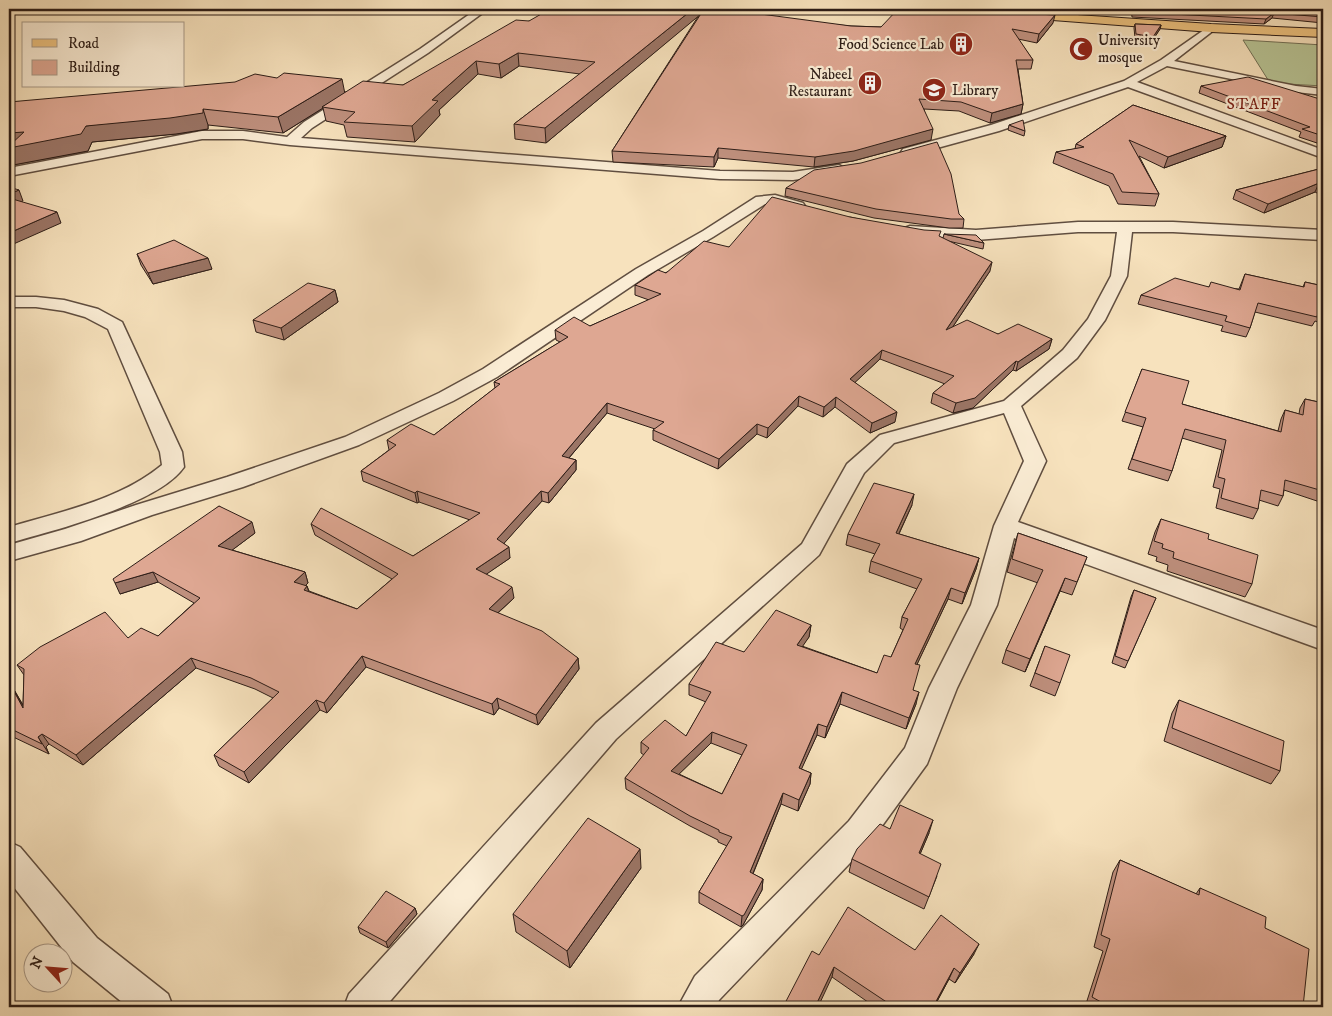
<svg xmlns="http://www.w3.org/2000/svg" width="1332" height="1016" font-family="'IM FELL DW Pica',serif">
<style>
.green{fill:#b8c495;stroke:#727056}
.lines{fill:none;stroke-linecap:round;stroke-linejoin:round}
.street-casing{stroke:#604e40;stroke-width:3}
.primary-casing{stroke:#2d1d17;stroke-width:2}
.street{fill:#faecd4;fill-rule:evenodd}
.primary{fill:#ecc17e;fill-rule:evenodd}
.wall{fill:#bf907e;stroke:#2d1d17;fill-rule:evenodd}
.shaded-wall{fill:#9b7566;stroke:#2d1d17}
.building{fill:#dea792;stroke:#2d1d17;fill-rule:evenodd}
.labels{text-anchor:middle;dominant-baseline:central;stroke-width:4.5;stroke-linejoin:round;paint-order:stroke}
.far-poi-label{font-size:15px;fill:#2d1d17;stroke:#faecd4;text-anchor:start}
.far-quarter-label{font-size:16px;letter-spacing:1px;fill:#7a1f14;stroke:#faecd4}
</style>
<rect width="100%" height="100%" fill="#f7e2bd"/>
<filter id="stains"><feTurbulence type="fractalNoise" baseFrequency=".004" numOctaves="4"/><feColorMatrix values="0 0 0 0 .2 0 0 0 0 .09 0 0 0 0 .02 0 0 0 .5 -.17"/></filter>
<radialGradient id="worn" r=".72"><stop offset=".6" stop-color="#630" stop-opacity="0"/><stop offset="1" stop-color="#630" stop-opacity=".3"/></radialGradient>
<polygon class="green" points="1243,40 1323,45 1323,86 1270,83"/>
<g class="lines">
<g class="street-casing">
<g id="street">
<polygon points="477,9 488,9 428,53 312,128 301,138 720,171 793,172 839,165 846,169 839,173 793,180 720,179 290,145 243,139 202,139 9,176 9,168 202,131 243,131 287,137 304,122 420,49"/>
<polygon points="1075,9 1086,9 1074,19 1068,19 1068,15"/>
<polygon points="1211,25 1216,28 1214,30 1174,61 1296,86 1323,89 1323,95 1296,92 1167,66 1137,82 1323,150 1323,158 1128,87 999,131 908,156 901,152 903,149 991,125 1124,81 1161,60"/>
<path d="M775,195L803,203L805,206L803,209C791,212 778,203 765,204L713,237L648,275L497,377L453,401L359,445L243,487L152,515L81,541L9,561V545L65,529L136,505L227,477L345,437L439,393L483,369L636,269L703,231L756,197Z"/>
<polygon points="1078,222 1173,222 1323,230 1323,240 1173,232 1132,232 1127,276 1105,320 1077,358 1021,406 1046,461 1018,522 1323,630 1323,650 1014,538 997,605 957,688 927,764 871,841 719,1000 716,1007 678,1007 695,976 849,821 905,748 929,688 971,605 994,526 1024,461 1004,413 894,443 864,473 819,555 616,739 385,1007 344,1007 349,994 596,723 802,544 847,464 880,435 1004,401 1063,350 1088,319 1111,276 1117,232 1078,232 976,240 910,236 905,234 902,231 905,228 910,226 976,230"/>
<path d="M9,297H36L64,300L98,309L122,322L182,452L184,467C159,504 52,531 9,543V527C60,512 120,500 162,465L160,452L108,329L85,317L64,311L36,307H9Z"/>
<polygon points="9,842 20,847 97,938 168,994 173,1007 128,1007 73,962 9,881"/>
</g>
</g>
<g class="primary-casing">
<g id="primary">
<polygon points="887,9 940,9 942,11 936,14 893,12"/>
<polygon points="1017,11 1211,24 1323,29 1323,37 1211,32 1013,17 1011,15 1013,13"/>
</g>
</g>
<use href="#street" class="street"/>
<use href="#primary" class="primary"/>
</g>
<g class="wall">
<polygon points="981,9 1064,9 1061,13"/>
<polygon points="1131,9 1323,9 1323,23 1272,18 1264,24 1132,17"/>
<polygon points="701,13 851,26 881,27 1053,23 1037,43 1018,39 1033,60 1031,69 1018,69 1023,104 1021,114 990,123 959,111 924,109 931,140 853,161 814,167 718,158 714,167 613,162 612,151 699,15 546,143 515,139 514,124 580,74 519,66 501,78 478,74 439,110 440,115 415,142 347,137 344,125 326,121 323,108 283,133 208,125 208,129 176,134 92,142 88,151 13,165 9,102 345,92 403,85 529,21"/>
<polygon points="1135,24 1161,25 1160,29 1152,41 1135,38 1134,28"/>
<polygon points="1201,86 1323,100 1323,145 1299,137 1301,132 1199,93"/>
<polygon points="1133,105 1226,136 1222,147 1164,168 1139,156 1159,194 1155,206 1118,204 1109,186 1053,163 1056,152 1075,149 1076,144"/>
<polygon points="1009,125 1025,131 1024,136 1008,130"/>
<polygon points="1323,168 1323,196 1315,192 1264,213 1233,199 1236,190"/>
<polygon points="786,188 959,214 964,219 963,228 949,228 874,218 785,196"/>
<polygon points="850,217 940,237 943,238 944,234 984,243 983,249 948,241 990,271 952,328 998,334 1052,339 1049,349 1016,371 1013,370 973,408 953,413 931,403 933,393 945,384 880,359 855,382 895,422 870,433 835,407 823,417 798,406 767,438 757,434 718,469 653,440 653,430 655,429 607,413 569,458 576,460 576,470 549,503 542,501 504,543 510,558 486,574 514,598 498,613 578,658 579,669 538,725 499,708 494,715 366,667 327,713 320,710 249,783 219,766 214,755 273,698 255,689 196,668 83,765 49,744 46,747 49,754 9,735 9,681 23,705 24,675 17,665 128,638 158,636 194,603 158,582 120,594 219,506 255,533 232,550 305,572 308,583 305,585 307,586 309,591 357,609 392,579 315,535 311,524 413,556 470,520 419,502 417,503 363,481 361,471 389,450 387,440 434,435 495,388 494,382 560,342 556,340 555,330 590,326 649,300 635,295 635,285 729,247"/>
<polygon points="137,254 212,269 153,284 141,265"/>
<polygon points="1245,274 1303,287 1305,282 1323,286 1323,324 1315,321 1312,326 1255,312 1250,328 1246,337 1221,331 1223,326 1138,304 1141,295 1209,287 1239,289"/>
<polygon points="335,290 338,302 284,340 256,332 253,320"/>
<polygon points="1142,369 1182,404 1278,431 1281,419 1285,410 1299,414 1300,408 1305,399 1323,403 1323,503 1284,490 1283,496 1278,506 1259,500 1258,509 1253,519 1216,508 1220,489 1213,487 1222,450 1182,438 1172,471 1168,481 1128,469 1143,427 1122,421"/>
<path d="M912,505L899,534L979,558L976,569L962,604L948,599L917,664L913,690L916,704L906,729L840,704L825,738L817,735L801,769L811,773L810,784L798,811L781,804L753,874L763,879L762,890L743,925L741,927L699,903V892L727,846L718,842V840L690,826L626,789L625,778L644,755L641,753V742L686,736L706,702L689,695V684L744,652L811,625L809,637L802,646L877,673L891,657L903,630L900,628L902,617L917,589L869,572L871,561L875,554L846,545L848,534ZM711,743L742,755L722,794L679,774Z"/>
<polygon points="1161,519 1208,539 1252,584 1245,597 1167,571 1168,565 1156,561 1157,557 1148,554 1155,532"/>
<polygon points="1018,533 1087,557 1072,595 1060,591 1025,672 1002,663 1006,650 1038,583 1007,572"/>
<polygon points="1134,590 1156,598 1125,668 1112,663 1131,597"/>
<polygon points="1045,646 1060,683 1055,696 1030,686"/>
<polygon points="1179,700 1280,771 1271,784 1164,741 1172,713"/>
<polygon points="890,829 929,833 920,854 937,876 924,909 849,872 852,859"/>
<polygon points="1120,860 1196,894 1200,888 1265,928 1303,1007 1085,1007 1103,951 1094,947 1113,872"/>
<polygon points="641,868 570,968 516,932 513,914"/>
<polygon points="415,908 417,914 388,948 360,933 358,927"/>
<polygon points="915,950 974,954 955,983 949,979 934,1007 875,1007 832,977 819,955"/>
</g>
<g class="shaded-wall">
<polygon points="693,9 701,9 701,14 546,143 545,128"/>
<polygon points="1274,13 1272,18 1264,24 1266,19"/>
<polygon points="1055,15 1053,23 1037,43 1039,34"/>
<polygon points="1161,25 1160,29 1152,41 1153,37"/>
<polygon points="518,53 519,66 501,78 499,64"/>
<polygon points="476,61 478,74 439,110 440,115 415,142 412,126 432,100"/>
<polygon points="342,79 345,94 322,107 323,108 283,133 278,117"/>
<polygon points="1023,104 1021,114 990,123 992,113"/>
<polygon points="203,109 208,125 208,129 176,134 92,142 88,151 13,165 9,154 9,133 86,126"/>
<polygon points="933,129 931,140 853,161 814,167 815,157"/>
<polygon points="1226,136 1222,147 1164,168 1168,157"/>
<polygon points="718,148 718,158 714,167 714,157"/>
<polygon points="1319,183 1315,192 1264,213 1268,204"/>
<polygon points="19,190 23,201 9,206 9,194"/>
<polygon points="57,212 61,223 9,246 9,233"/>
<polygon points="208,258 212,269 153,284 148,273"/>
<polygon points="992,262 990,271 944,340 946,330"/>
<polygon points="335,290 338,302 284,340 281,328"/>
<polygon points="1052,339 1049,349 1016,371 1018,362"/>
<polygon points="882,350 880,359 848,389 850,379"/>
<polygon points="1016,361 1013,370 973,408 953,413 956,403"/>
<polygon points="799,396 798,406 767,438 768,428"/>
<polygon points="836,397 835,407 823,417 824,407"/>
<polygon points="607,403 607,413 562,466 562,456"/>
<polygon points="897,412 895,422 870,433 872,423"/>
<polygon points="757,424 757,434 718,469 719,459"/>
<polygon points="576,460 576,470 549,503 548,493"/>
<polygon points="417,491 419,502 417,503 415,493"/>
<polygon points="541,491 542,501 499,549 497,539"/>
<polygon points="914,494 912,505 894,544 896,533"/>
<polygon points="252,522 255,533 223,557 218,546"/>
<polygon points="509,547 510,558 478,580 476,569"/>
<polygon points="979,558 976,569 962,604 965,593"/>
<polygon points="153,572 158,582 120,594 115,583"/>
<polygon points="305,572 308,583 298,593 294,582"/>
<polygon points="1065,578 1060,591 1025,672 1030,659"/>
<polygon points="307,586 310,596 304,590"/>
<polygon points="512,587 514,598 491,619 489,609"/>
<polygon points="951,588 948,599 912,675 915,664"/>
<polygon points="811,625 809,637 796,656 797,645"/>
<polygon points="362,656 366,667 327,713 324,703"/>
<polygon points="191,658 196,668 83,765 76,755"/>
<polygon points="578,658 579,669 538,725 536,715"/>
<polygon points="9,681 13,688 30,718 23,708"/>
<polygon points="842,692 840,704 825,738 827,727"/>
<polygon points="919,692 916,704 906,729 909,718"/>
<polygon points="497,698 499,708 494,715 492,704"/>
<polygon points="316,700 320,710 249,783 244,772"/>
<polygon points="818,724 817,735 797,779 799,768"/>
<polygon points="712,732 711,743 671,782 671,771"/>
<polygon points="42,734 49,744 46,747 49,754 38,737"/>
<polygon points="811,773 810,784 798,811 799,800"/>
<polygon points="783,793 781,804 749,883 750,872"/>
<polygon points="933,820 929,833 915,866 919,853"/>
<polygon points="640,849 641,868 570,968 567,951"/>
<polygon points="763,879 762,890 743,925 741,927 742,916"/>
<polygon points="415,908 417,914 388,948 386,942"/>
<polygon points="979,944 974,954 955,983 960,973"/>
<polygon points="834,967 832,977 818,1007 815,1007"/>
<polygon points="954,968 949,979 934,1007 933,1007"/>
</g>
<g class="building">
<polygon points="550,9 693,9 545,128 514,124 595,62 518,53 499,64 476,61 432,100 438,101 412,126 344,122 355,112 322,107 363,81 403,85 516,20 529,21"/>
<polygon points="704,9 723,9 851,26 881,27 898,9 947,9 1055,15 1039,34 1012,29 1033,60 1016,60 1023,104 992,113 961,102 919,99 933,129 854,151 815,157 718,148 714,157 612,151"/>
<polygon points="1133,9 1323,9 1323,17 1274,13 1266,19 1134,12"/>
<polygon points="1135,24 1161,25 1153,37 1136,34"/>
<polygon points="284,73 342,79 278,117 203,109 203,113 170,118 86,126 81,134 9,148 9,146 24,132 9,133 9,102 235,82 255,74 277,78"/>
<polygon points="1248,77 1323,100 1323,136 1302,129 1310,127 1201,86"/>
<polygon points="1133,105 1226,136 1168,157 1129,140 1159,194 1122,192 1113,174 1056,152 1084,147 1076,144"/>
<polygon points="1023,120 1025,131 1009,125"/>
<polygon points="937,142 951,174 959,214 964,219 951,219 876,209 786,188 814,170 861,163"/>
<polygon points="1323,168 1323,186 1319,183 1268,204 1236,190"/>
<polygon points="9,187 19,190 9,194"/>
<polygon points="772,197 850,217 924,230 941,231 939,236 992,262 946,330 967,320 998,334 1018,324 1052,339 1018,362 1016,361 975,398 956,403 933,393 954,376 882,350 850,379 897,412 872,423 836,397 824,407 799,396 768,428 757,424 719,459 653,430 664,422 607,403 562,456 576,460 548,493 541,491 497,539 509,547 476,569 512,587 489,609 542,631 578,658 536,715 497,698 492,704 362,656 324,703 316,700 244,772 214,755 279,692 251,678 191,658 76,755 42,734 38,737 42,744 9,728 9,682 23,708 24,669 17,665 40,647 105,612 128,638 141,628 158,636 200,598 153,572 115,583 113,579 219,506 252,522 218,546 305,572 294,582 307,586 304,590 357,609 398,574 311,524 321,508 413,556 480,513 417,491 415,493 361,471 396,445 387,440 411,424 434,435 500,384 494,382 568,337 555,330 574,317 590,326 661,294 635,285 658,270 666,273 704,241 729,247"/>
<polygon points="9,198 57,212 9,233"/>
<polygon points="944,234 976,235 984,243"/>
<polygon points="174,240 208,258 148,273 137,254"/>
<polygon points="1245,274 1304,287 1305,282 1323,286 1323,314 1318,312 1317,317 1258,303 1250,328 1225,321 1227,316 1141,295 1175,278 1209,287 1211,282 1240,290"/>
<polygon points="308,283 335,290 281,328 253,320"/>
<polygon points="1142,369 1189,381 1182,404 1281,432 1285,410 1303,415 1305,399 1323,403 1323,491 1285,480 1283,496 1261,490 1258,509 1221,498 1225,479 1218,477 1226,440 1185,429 1172,471 1132,459 1146,418 1125,412"/>
<path d="M874,483L914,494L896,533L979,558L965,593L951,588L915,664L920,665L913,690L919,692L909,718L842,692L827,727L818,724L799,768L811,773L799,800L783,793L750,872L763,879L744,915L742,916L699,892L732,837L719,832V830L690,816L625,778L649,748L641,742L665,720L686,736L711,692L689,684L716,642L744,652L776,610L811,625L797,645L877,673L884,655L891,657L908,619L902,617L922,579L871,561L880,544L848,534ZM712,732L747,745L722,794L671,771Z"/>
<polygon points="1161,519 1209,534 1208,539 1258,555 1252,584 1173,558 1174,552 1162,548 1163,544 1154,541"/>
<polygon points="1018,533 1087,557 1077,582 1065,578 1030,659 1006,650 1043,570 1012,559"/>
<polygon points="1134,590 1156,598 1128,661 1115,656"/>
<polygon points="1045,646 1070,655 1060,683 1035,673"/>
<polygon points="1179,700 1284,741 1280,771 1172,728"/>
<polygon points="900,805 933,820 919,853 941,864 929,897 852,859 857,849 880,824 890,829"/>
<polygon points="588,818 640,849 567,951 513,914"/>
<polygon points="1120,860 1199,895 1200,888 1266,917 1265,928 1309,949 1303,1007 1110,1007 1092,997 1110,939 1101,935"/>
<polygon points="386,891 415,908 386,942 358,927"/>
<polygon points="848,907 915,950 941,915 979,944 960,973 954,968 933,1007 894,1007 834,967 815,1007 783,1007 812,951 819,955"/>
</g>
<defs>
<g id="building-disc" transform="scale(1.25)"><circle r="9.5" fill="#8f2418" stroke="#faecd4"/><path d="M-4-6H4V6H1V3H-1V6H-4ZM-2.5-4.3h1.7v1.8h-1.7ZM.8-4.3h1.7v1.8H.8ZM-2.5-1h1.7V.8h-1.7ZM.8-1h1.7V.8H.8Z" fill="#fff"/></g>
<g id="mosque-disc" transform="scale(1.25)"><circle r="9.5" fill="#8f2418" stroke="#faecd4"/><path d="M3.5-4.9A6 6 0 1 0 3.5 4.9A5 5 0 1 1 3.5-4.9Z" fill="#fff"/></g>
<g id="school-disc" transform="scale(1.25)"><circle r="9.5" fill="#8f2418" stroke="#faecd4"/><path d="M0-5L7-2L0 1L-7-2ZM-4 1L0 2.5L4 1V4Q0 6-4 4Z" fill="#fff"/></g>
</defs>
<g fill-rule="evenodd">
<use href="#building-disc" x="961" y="44"/>
<use href="#mosque-disc" x="1081" y="49"/>
<use href="#building-disc" x="870" y="83"/>
<use href="#school-disc" x="934" y="90"/>
</g>
<g class="labels">
<g class="far-poi-label">
<text x="1098" y="40">University<tspan x="1098" dy="17">mosque</tspan></text>
<text x="944" y="44" text-anchor="end">Food Science Lab</text>
<text x="852" y="74" text-anchor="end">Nabeel<tspan x="852" dy="17">Restaurant</tspan></text>
<text x="952" y="90">Library</text>
</g>
<g class="far-quarter-label">
<text x="1254" y="104">STAFF</text>
</g>
</g>
<rect width="1332" height="1016" fill="none" stroke="#f7e2bd" stroke-width="30"/>
<rect x="10" y="10" width="1312" height="996" fill="none" stroke="#2d1d17" stroke-width="2.5"/>
<rect x="15" y="15" width="1302" height="986" fill="none" stroke="#2d1d17"/>
<rect x="22" y="22" width="162" height="65" fill="#faecd4" stroke="#a89988"/>
<rect x="32" y="39" width="25" height="8" fill="#ecc17e" stroke="#a89988"/>
<text x="68" y="48" font-size="15" fill="#2d1d17">Road</text>
<rect x="32" y="60" width="25" height="15" fill="#dea792" stroke="#a89988"/>
<text x="68" y="72" font-size="15" fill="#2d1d17">Building</text>
<g transform="translate(48 968) rotate(296)"><circle r="24" fill="#faecd4" stroke="#a89988"/>
<path d="M0-4L9 19L0 12L-9 19Z" fill="#8f2418"/>
<text y="-8" font-size="14" font-weight="bold" text-anchor="middle" fill="#2d1d17">N</text>
</g>
<rect width="100%" height="100%" filter="url(#stains)"/>
<rect width="100%" height="100%" fill="url(#worn)"/>
</svg>
